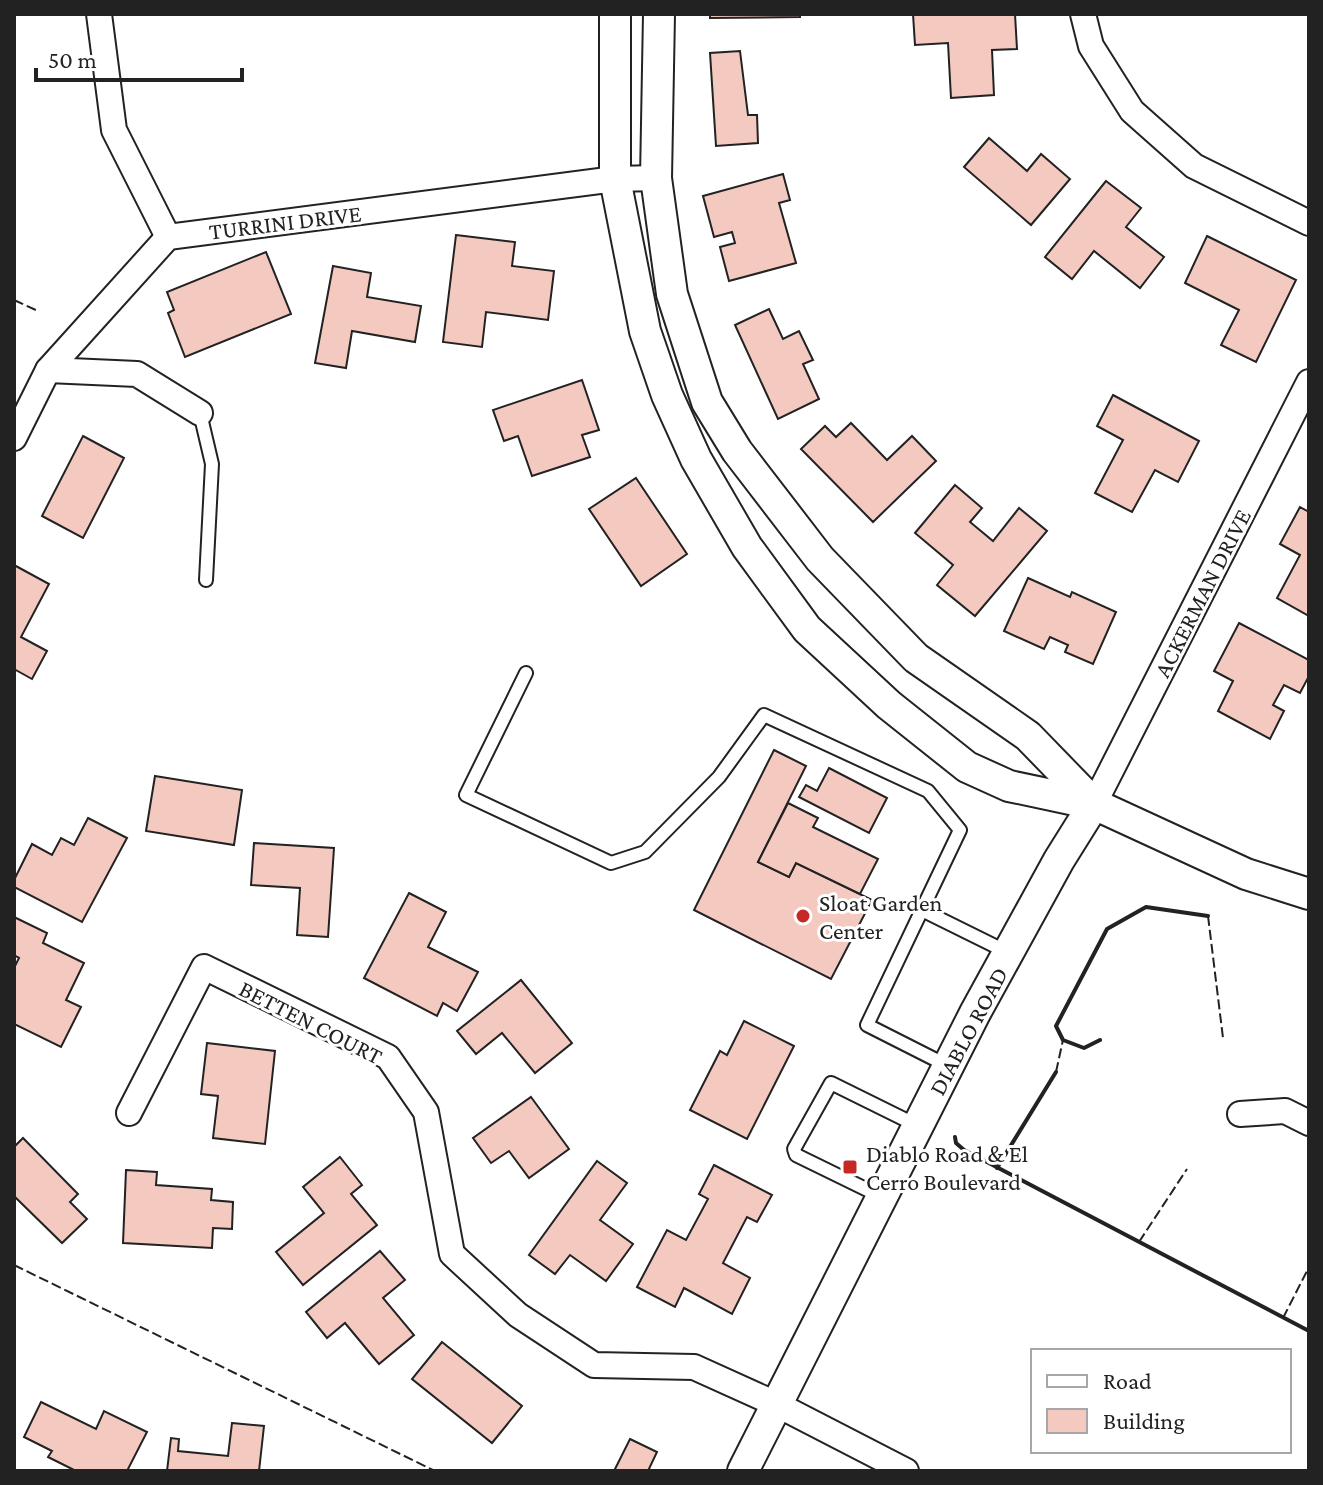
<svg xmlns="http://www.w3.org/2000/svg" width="1323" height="1485" font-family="'Crimson Pro',serif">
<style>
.building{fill:#f3c9c0;stroke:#222;stroke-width:2}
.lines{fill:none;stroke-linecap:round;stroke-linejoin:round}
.service-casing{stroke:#222;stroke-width:16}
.minor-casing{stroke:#222;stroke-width:28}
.tertiary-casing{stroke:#222;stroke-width:34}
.service{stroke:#fff;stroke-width:12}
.minor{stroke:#fff;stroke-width:24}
.tertiary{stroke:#fff;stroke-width:30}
.fence{stroke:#222;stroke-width:2;stroke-dasharray:10 4;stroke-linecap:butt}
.wall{stroke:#222;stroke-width:4}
.poi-dot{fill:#c62828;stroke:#fff;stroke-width:3}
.labels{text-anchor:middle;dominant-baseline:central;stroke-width:6;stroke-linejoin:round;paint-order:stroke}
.street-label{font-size:24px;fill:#222;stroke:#fff}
.poi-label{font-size:24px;fill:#222;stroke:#fff;text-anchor:start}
</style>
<rect width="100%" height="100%" fill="#fff"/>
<g class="building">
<polygon points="710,14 800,14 800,17 710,18"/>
<polygon points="913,14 1015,14 1017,49 992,50 994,95 951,98 948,43 915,45"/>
<polygon points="740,51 748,115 757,115 758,143 716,146 710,53"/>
<polygon points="989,138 1027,171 1041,154 1070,179 1031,225 964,167"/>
<polygon points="783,174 790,200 779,203 796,263 729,281 720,247 735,243 732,232 714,237 703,196"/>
<polygon points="1106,181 1141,208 1126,227 1164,257 1140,288 1094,251 1072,279 1045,257"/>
<polygon points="456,235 515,242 512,266 554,271 548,320 486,312 482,347 443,342"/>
<polygon points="1207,236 1296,280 1256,362 1221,345 1239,310 1185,283"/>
<polygon points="266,252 291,314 185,357 168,313 174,310 167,292"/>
<polygon points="333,266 371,273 367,297 421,306 415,342 352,331 346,368 315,363"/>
<polygon points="769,309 783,339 799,331 813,360 803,364 819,399 778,419 735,325"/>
<polygon points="582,380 599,430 582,435 590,457 532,476 518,436 504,441 493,410"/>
<polygon points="1113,395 1199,441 1178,482 1155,470 1132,512 1095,493 1123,440 1097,426"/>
<polygon points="851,423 887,460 912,436 936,461 873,522 801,449 825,426 836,437"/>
<polygon points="83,436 124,458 83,538 42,516"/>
<polygon points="636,478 687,554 641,586 589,509"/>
<polygon points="955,485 982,508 970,522 993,541 1019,508 1047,531 975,616 937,585 953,565 915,533"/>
<polygon points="1300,507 1309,512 1309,616 1277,598 1300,555 1280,544"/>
<polygon points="14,565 49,584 21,637 47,651 32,679 14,669"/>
<polygon points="1028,578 1070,597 1072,592 1116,612 1093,664 1065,652 1068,645 1050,637 1044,649 1004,631"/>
<polygon points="1239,623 1309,660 1309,676 1300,693 1284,685 1273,705 1284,711 1270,739 1218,711 1233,681 1214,671"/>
<polygon points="774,750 806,766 758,862 789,877 796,863 872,900 831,979 694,910"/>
<polygon points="829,768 887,798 869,833 799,797 806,785 817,791"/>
<polygon points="155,776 242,790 234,845 146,831"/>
<polygon points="788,803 818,818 813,827 878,859 860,894 796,863 789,877 758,862"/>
<polygon points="88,818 127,838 82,922 14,887 14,880 32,844 52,855 61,838 74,845"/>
<polygon points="254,843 334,848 328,937 297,935 300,888 251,885"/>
<polygon points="409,893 446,912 428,947 478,972 457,1011 443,1003 437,1016 364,978"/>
<polygon points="14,917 47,933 43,943 84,963 66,1000 81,1007 61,1047 14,1024 14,968 19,958 14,955"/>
<polygon points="521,980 572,1043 535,1073 502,1033 476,1054 457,1031"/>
<polygon points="744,1021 794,1046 747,1139 690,1110 720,1051 727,1055"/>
<polygon points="207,1043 275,1051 265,1144 213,1138 218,1096 201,1094"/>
<polygon points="531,1097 569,1149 529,1178 509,1151 491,1163 473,1138"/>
<polygon points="23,1138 78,1194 70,1202 87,1219 62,1243 14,1196 14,1147"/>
<polygon points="340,1157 362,1185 351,1194 377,1225 303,1285 276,1252 324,1213 303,1187"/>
<polygon points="597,1161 627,1183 600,1220 633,1244 606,1281 570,1255 555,1274 529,1255"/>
<polygon points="714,1165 772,1195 757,1222 747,1217 723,1263 750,1278 732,1314 684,1288 675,1307 637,1287 667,1230 686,1240 708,1199 699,1194"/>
<polygon points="126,1170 157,1172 156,1185 212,1189 211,1200 233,1202 232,1229 213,1228 212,1248 123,1243"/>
<polygon points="380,1251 405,1280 383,1298 414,1335 379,1364 345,1323 327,1338 306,1312"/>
<polygon points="442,1342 522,1406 492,1443 412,1379"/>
<polygon points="41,1402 96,1429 104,1411 147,1432 127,1471 76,1471 48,1457 52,1451 24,1437"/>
<polygon points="232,1423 264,1426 259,1471 167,1471 171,1438 179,1439 178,1451 228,1456"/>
<polygon points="630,1439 657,1452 648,1471 614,1471"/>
</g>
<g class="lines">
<g class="service-casing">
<g id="service">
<polyline points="200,413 212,464 206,580"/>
<polyline points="526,673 466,795 611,863 645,852 719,777 764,715 928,791 960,830 867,1025 948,1066"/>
<polyline points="922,910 1009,953"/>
<polyline points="882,1197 796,1155 794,1149 831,1083 916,1125"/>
</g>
</g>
<g class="minor-casing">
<g id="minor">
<polyline points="99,14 114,130 168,237"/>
<polyline points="1083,14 1091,46 1132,111 1194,166 1309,223"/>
<polyline points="48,370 137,374 200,413"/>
<polyline points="14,438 48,370 168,237 615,179 656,178"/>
<polyline points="1094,804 1309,382"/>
<polyline points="129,1113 204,967 388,1057 426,1112 452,1254 518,1315 594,1365 694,1367 778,1405 906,1471"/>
<polyline points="1240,1114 1285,1111 1309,1123"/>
</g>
</g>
<g class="tertiary-casing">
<g id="tertiary">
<polyline points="615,14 615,179 645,331 667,395 696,459 747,547 807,629 889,705 967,767 1009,786 1094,804 1246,874 1309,894"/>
<polyline points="659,14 656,178 672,294 707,402 737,451 820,559 916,658 1028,736 1094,804"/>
<polyline points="743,1471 975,1013 1059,860 1094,804"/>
</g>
</g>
<use href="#service" class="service"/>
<use href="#minor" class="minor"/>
<use href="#tertiary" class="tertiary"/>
<g class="fence">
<polyline points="14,300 38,311"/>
<polyline points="1208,916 1223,1038"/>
<polyline points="1056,1072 1063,1040"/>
<polyline points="1139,1242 1187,1169"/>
<polyline points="14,1265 435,1471"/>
<polyline points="1283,1318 1309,1267"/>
</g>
<g class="wall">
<polyline points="1100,1040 1084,1048 1063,1040 1056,1026 1107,929 1146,907 1208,916"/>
<polyline points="955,1137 956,1143 964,1150 1309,1331"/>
<polyline points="997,1168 1056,1072"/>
</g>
</g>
<g class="poi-dot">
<circle cx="803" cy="916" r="8"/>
<rect x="842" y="1159" width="16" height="16" rx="4"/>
</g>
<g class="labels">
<g class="street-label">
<text transform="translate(285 222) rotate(-7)">TURRINI DRIVE</text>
<text transform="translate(1202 593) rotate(-63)">ACKERMAN DRIVE</text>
<text transform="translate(311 1022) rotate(27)">BETTEN COURT</text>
<text transform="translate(968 1031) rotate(-62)">DIABLO ROAD</text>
</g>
<g class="poi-label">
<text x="819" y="902">Sloat Garden<tspan x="819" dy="28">Center</tspan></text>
<text x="866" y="1153">Diablo Road &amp; El<tspan x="866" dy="28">Cerro Boulevard</tspan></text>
</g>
</g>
<rect width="1323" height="1485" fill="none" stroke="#222222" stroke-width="32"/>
<rect x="1031" y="1349" width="260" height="104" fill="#ffffff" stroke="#a7a7a7" stroke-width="2"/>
<rect x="1047" y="1375" width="40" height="12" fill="#ffffff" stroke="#a7a7a7" stroke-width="2"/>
<text x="1103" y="1389" font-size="24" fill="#222222">Road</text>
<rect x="1047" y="1409" width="40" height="24" fill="#f3c9c0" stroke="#a7a7a7" stroke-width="2"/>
<text x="1103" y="1429" font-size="24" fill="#222222">Building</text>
<path d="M36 68v12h206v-12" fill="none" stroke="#222222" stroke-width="4"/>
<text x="48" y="68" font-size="24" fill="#222222" stroke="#ffffff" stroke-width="6" paint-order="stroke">50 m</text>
</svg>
